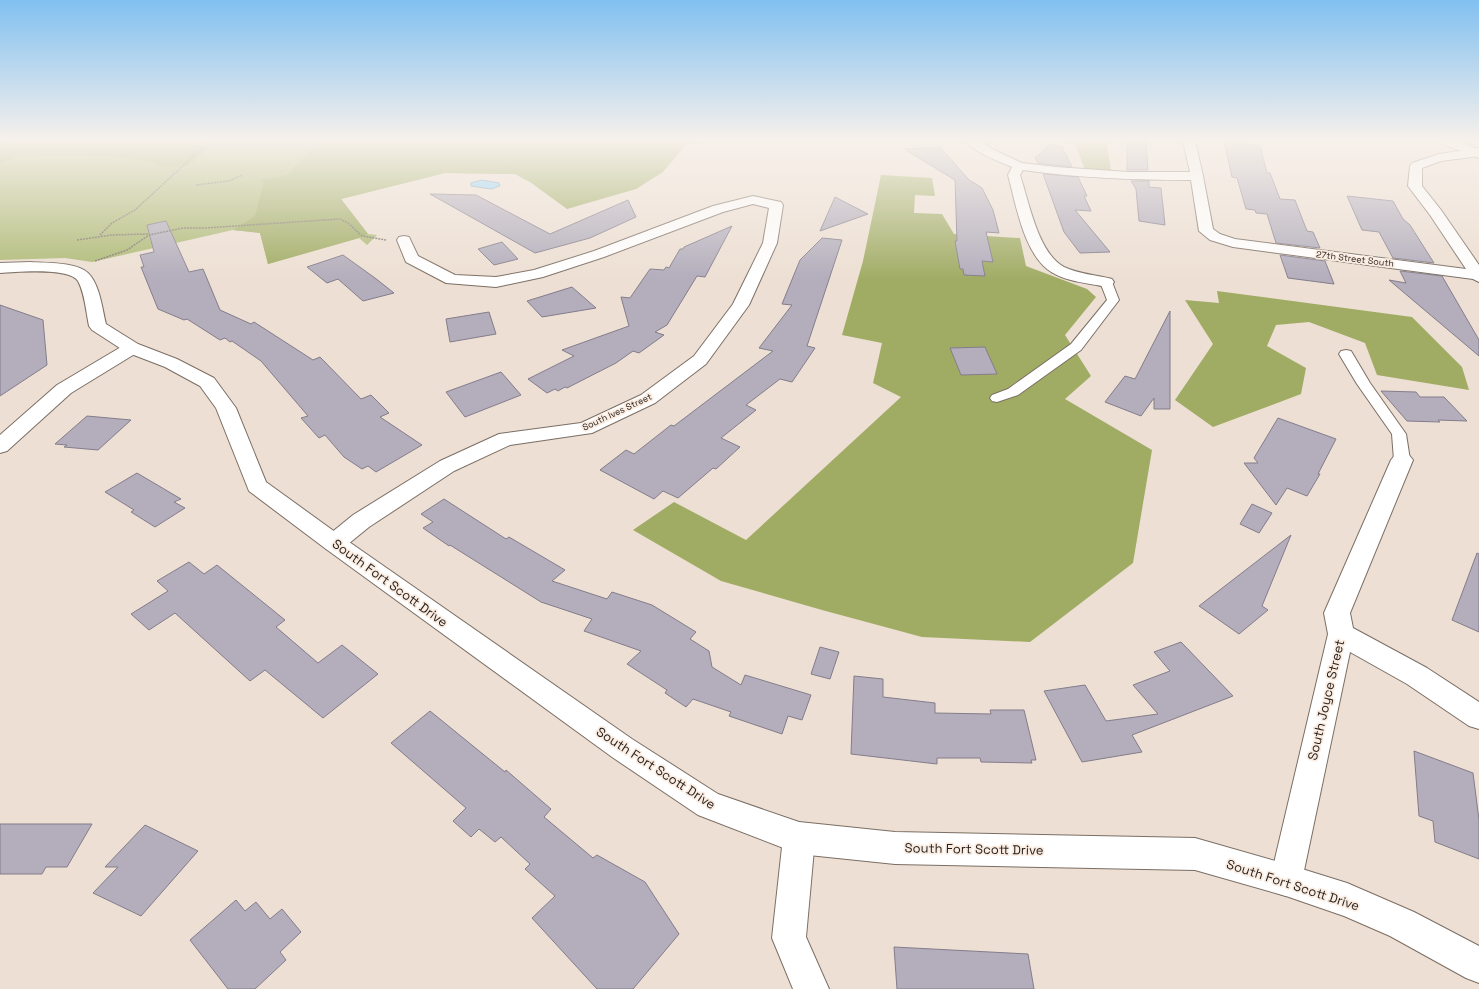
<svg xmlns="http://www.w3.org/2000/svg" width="1479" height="989" font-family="'Space Grotesk',sans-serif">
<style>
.green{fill:#aeba76}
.forest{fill:#a0ac64}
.water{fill:#88d3fe;stroke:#6a9dba}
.building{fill:#b3adbc;stroke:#837d8b}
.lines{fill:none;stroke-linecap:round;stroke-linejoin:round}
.service-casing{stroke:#7b6e64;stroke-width:2}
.minor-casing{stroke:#7b6e64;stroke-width:2}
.tertiary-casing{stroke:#7b6e64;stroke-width:2}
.secondary-casing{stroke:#7b6e64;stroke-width:2}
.path{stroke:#817870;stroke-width:1.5;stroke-dasharray:2 1;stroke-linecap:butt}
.service{fill:#fff;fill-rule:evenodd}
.minor{fill:#fff;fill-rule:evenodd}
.tertiary{fill:#fff;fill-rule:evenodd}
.secondary{fill:#fff;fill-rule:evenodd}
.labels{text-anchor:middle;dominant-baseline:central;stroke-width:3.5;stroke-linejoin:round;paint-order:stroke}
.far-street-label{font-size:9px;fill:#231e1a;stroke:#fbece1}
.near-street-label{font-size:13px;fill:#231e1a;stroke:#fbece1}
</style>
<rect width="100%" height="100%" fill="#eddfd3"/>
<polygon class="green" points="0,141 467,141 530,182 515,174 445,173 341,199 368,234 377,235 367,245 359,238 268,264 260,233 233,230 92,262 65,258 0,260"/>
<g class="forest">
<polygon points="0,141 701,141 685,146 663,172 636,189 567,209 530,182 515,174 445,173 341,199 368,234 359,238 268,264 260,233 233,230 255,216 264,182 259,180 287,175 318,142 216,142 188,166 160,166 151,161 105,156 20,155 0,164"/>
<polygon points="1068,141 1105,141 1107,144 1111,171 1085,170 1075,144"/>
<polygon points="881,175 932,178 935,196 915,195 914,213 942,214 954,234 1020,238 1026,266 1087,289 1096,297 1065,335 1091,376 1065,399 1152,450 1133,563 1030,642 922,637 822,610 721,581 633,530 674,502 746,540 901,397 873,383 882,343 842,335 863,261"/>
<polygon points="1217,291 1412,317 1462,367 1469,390 1377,375 1365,343 1309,322 1276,325 1267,346 1306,368 1301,394 1213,427 1175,400 1213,344 1185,300 1219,303"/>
</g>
<polygon class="water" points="482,180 499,183 500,186 491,189 471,186 471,183"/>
<g class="building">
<polygon points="1127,141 1146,141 1148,170 1127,170"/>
<polygon points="1224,142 1260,146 1267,173 1270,173 1280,199 1295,200 1307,231 1313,232 1320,248 1276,243 1267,214 1256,213 1255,210 1246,209 1237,178 1232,177"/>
<polygon points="1050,144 1062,147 1072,167 1038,163 1035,158"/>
<polygon points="940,147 969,180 982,188 993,210 999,233 986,232 993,262 982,261 985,276 964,275 963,269 960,269 955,241 957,241 955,180 904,149"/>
<polygon points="1043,174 1078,177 1087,196 1084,196 1091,211 1075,210 1110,252 1080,253 1064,232"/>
<polygon points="1131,181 1149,181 1149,187 1161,188 1165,225 1139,221 1136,189"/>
<polygon points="430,194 476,195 550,234 628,200 636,217 590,238 535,253"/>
<polygon points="1347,196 1393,201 1403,219 1410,225 1434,263 1393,258 1379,232 1362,230"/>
<polygon points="835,197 868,214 820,231"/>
<polygon points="166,221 189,272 203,269 220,310 251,324 254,322 313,360 320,357 361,399 371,395 389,413 380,417 422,445 376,472 368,466 362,469 344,457 325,435 319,438 301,418 308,416 261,361 232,341 230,342 225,338 220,340 187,319 184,320 158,309 141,267 144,267 140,255 154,252 147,225"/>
<polygon points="732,226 705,277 697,276 667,325 655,332 664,335 639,353 633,351 616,363 567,388 565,387 558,391 555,389 547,393 528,379 574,356 562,350 629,326 621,297 630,298 650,269 664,270 666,267 669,268 680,249 683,249 684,247"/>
<polygon points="822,238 842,240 807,346 815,348 792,382 780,379 746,405 756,410 721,438 740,447 716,469 713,468 678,498 663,491 654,499 600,470 626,450 634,454 671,425 674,426 773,351 759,348 792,305 782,304 800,260"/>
<polygon points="502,242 518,259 494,265 478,249"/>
<polygon points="343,255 375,278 394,293 363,301 338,279 327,283 307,267"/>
<polygon points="1280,255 1325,261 1334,284 1288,278"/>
<polygon points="1400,271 1442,276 1479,340 1479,356 1389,280 1406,283"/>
<polygon points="572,287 596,308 542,317 527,301"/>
<polygon points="0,305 43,320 47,365 0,396"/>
<polygon points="1170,311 1170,409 1154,409 1154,398 1141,416 1105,402 1125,376 1135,379"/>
<polygon points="489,312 496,334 450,342 446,319"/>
<polygon points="985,347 997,374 961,375 950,348"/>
<polygon points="501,372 521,395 465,417 446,392"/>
<polygon points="1381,391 1416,392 1420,397 1444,397 1467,421 1438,420 1440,422 1407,421"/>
<polygon points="87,416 131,420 98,450 64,447 67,445 55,444"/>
<polygon points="1278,418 1336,439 1318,474 1320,474 1307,496 1287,488 1276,505 1244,463 1258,463 1254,458"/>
<polygon points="137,473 181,499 174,502 185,508 155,527 131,512 134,510 105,492"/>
<polygon points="444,499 506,539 509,537 565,570 552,581 607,599 612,592 652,605 696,632 690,639 709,651 712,667 741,685 745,675 811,695 802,720 788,716 782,734 729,716 731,712 693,699 686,707 665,693 667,690 627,664 641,651 584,631 592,619 541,602 450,545 449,546 423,528 433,522 421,514"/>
<polygon points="1252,504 1272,513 1259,533 1240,524"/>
<polygon points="1291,535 1262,606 1268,610 1239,634 1199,606"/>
<polygon points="1477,553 1479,554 1479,632 1452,620"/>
<polygon points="189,562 204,574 217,565 285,620 276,627 318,663 342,645 378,674 323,718 265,670 250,681 175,613 149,630 131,614 168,591 157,581"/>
<polygon points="1181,642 1233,696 1132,735 1142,752 1082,762 1044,691 1085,685 1106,721 1158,714 1133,685 1170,671 1154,652"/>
<polygon points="820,647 839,652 830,679 811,674"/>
<polygon points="854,676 883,679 883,697 935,703 935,713 991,714 990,710 1024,710 1036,760 1031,760 1032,763 981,762 980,758 937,758 937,764 851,754"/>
<polygon points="430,711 505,772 506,770 551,809 544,817 593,858 597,855 645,882 679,934 633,989 597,989 532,918 555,896 525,869 530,864 501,837 495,842 479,829 471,837 453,821 466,808 391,743"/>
<polygon points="1414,751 1473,773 1479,820 1479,859 1435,842 1433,821 1419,816"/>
<polygon points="0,824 92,824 67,867 46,867 42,874 0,874"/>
<polygon points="145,825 198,851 141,916 93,893 118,867 105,867"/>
<polygon points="236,900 245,911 256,902 270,919 282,909 301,932 280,952 286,960 255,989 228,989 190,940"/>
<polygon points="894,947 1028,954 1034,989 897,989"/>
</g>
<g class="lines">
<g class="service-casing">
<g id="service">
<polygon points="1106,279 1110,280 1112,282 1119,300 1081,350 1018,395 997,402 992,401 990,398 992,395 1008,389 1071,344 1107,300 1100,282 1102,280"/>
<polygon points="1346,350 1351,351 1370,383 1406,434 1410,460 1407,464 1402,465 1397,464 1394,460 1392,434 1357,384 1339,354 1341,351"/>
</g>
</g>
<g class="minor-casing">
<g id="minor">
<path d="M967,141H980L992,149L1022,163L1056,167L1129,172H1190L1183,141H1195L1203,176L1213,229L1220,234L1235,239L1466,269L1430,215L1408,186L1410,166L1412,163L1439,154L1479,148V156L1441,161L1422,168V186L1441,210L1479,265V282L1473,279L1233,247L1210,240L1199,231L1191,180C1135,180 1079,178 1023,170L1020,175C1029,202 1038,253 1064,267C1078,274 1097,275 1112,279L1114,282L1112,285L1106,287C1089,283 1068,282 1053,273C1024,257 1016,204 1008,175L1012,167C1001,162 972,152 967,141Z"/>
<polygon points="753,196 781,202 783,205 777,243 749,305 706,364 655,403 592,433 510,445 454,471 369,527 342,549 334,551 326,549 322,543 326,537 353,515 440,461 499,434 581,423 641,395 694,356 733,304 763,243 769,208 753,204 723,212 604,257 543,277 496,287 446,283 406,262 397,240 399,237 404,236 409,237 418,256 455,275 496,277 534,270 594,251 713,206"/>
<polygon points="132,343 138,344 141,348 138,352 71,393 7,451 0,453 0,435 57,385 126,344"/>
<polygon points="1402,453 1409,455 1413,460 1350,613 1353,628 1427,668 1479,702 1479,729 1469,726 1407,684 1350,652 1302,880 1298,892 1286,896 1274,892 1270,880 1328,634 1324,613 1391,460 1395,455"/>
<polygon points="799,822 810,827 815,838 806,937 829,989 793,989 772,938 783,838 788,827"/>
</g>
</g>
<g class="tertiary-casing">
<path id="tertiary" d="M30,262C46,263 77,262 88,273C100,285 102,308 106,324L138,344L177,359L214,378L236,408L266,482L342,537L632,739L718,794L799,822L895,832L1195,838L1286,864L1347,883L1414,912L1479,946V983L1466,978L1390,936L1344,916L1286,896L1195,870L895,864L799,854L698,815L612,757L326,549L249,491L216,408L200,386L165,367L126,352L92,330L89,326C86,312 85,294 78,281C69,267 15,272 0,273V263Z"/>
</g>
<g class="secondary-casing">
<polygon id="secondary" points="1441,141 1459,141 1479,150 1479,158 1443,144"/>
</g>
<g class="path">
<polyline points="0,144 13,141"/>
<polyline points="196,185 229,181 242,175"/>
<polyline points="100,235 112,223 135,210 210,141"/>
<polyline points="77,240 112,235 148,234"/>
<polyline points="95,261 127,250 149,235 183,228 205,228 340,219 348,223 362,236 386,240"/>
</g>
<use href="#service" class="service"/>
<use href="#minor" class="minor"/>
<use href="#tertiary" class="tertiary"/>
<use href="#secondary" class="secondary"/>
</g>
<linearGradient id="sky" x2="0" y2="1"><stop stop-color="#81c0f1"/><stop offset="0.5" stop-color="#f7f1eb"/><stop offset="1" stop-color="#f7f1eb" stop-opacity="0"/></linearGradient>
<rect width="1479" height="280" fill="url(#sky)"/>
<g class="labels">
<g class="far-street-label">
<text transform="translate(1355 259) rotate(7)">27th Street South</text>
<text transform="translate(617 412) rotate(-25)">South Ives Street</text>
</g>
<g class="near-street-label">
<text transform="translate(390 583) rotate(36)">South Fort Scott Drive</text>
<text transform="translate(1326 700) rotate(-77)">South Joyce Street</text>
<text transform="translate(656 768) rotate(33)">South Fort Scott Drive</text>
<text transform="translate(974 849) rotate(1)">South Fort Scott Drive</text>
<text transform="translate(1293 885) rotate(18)">South Fort Scott Drive</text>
</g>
</g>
</svg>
